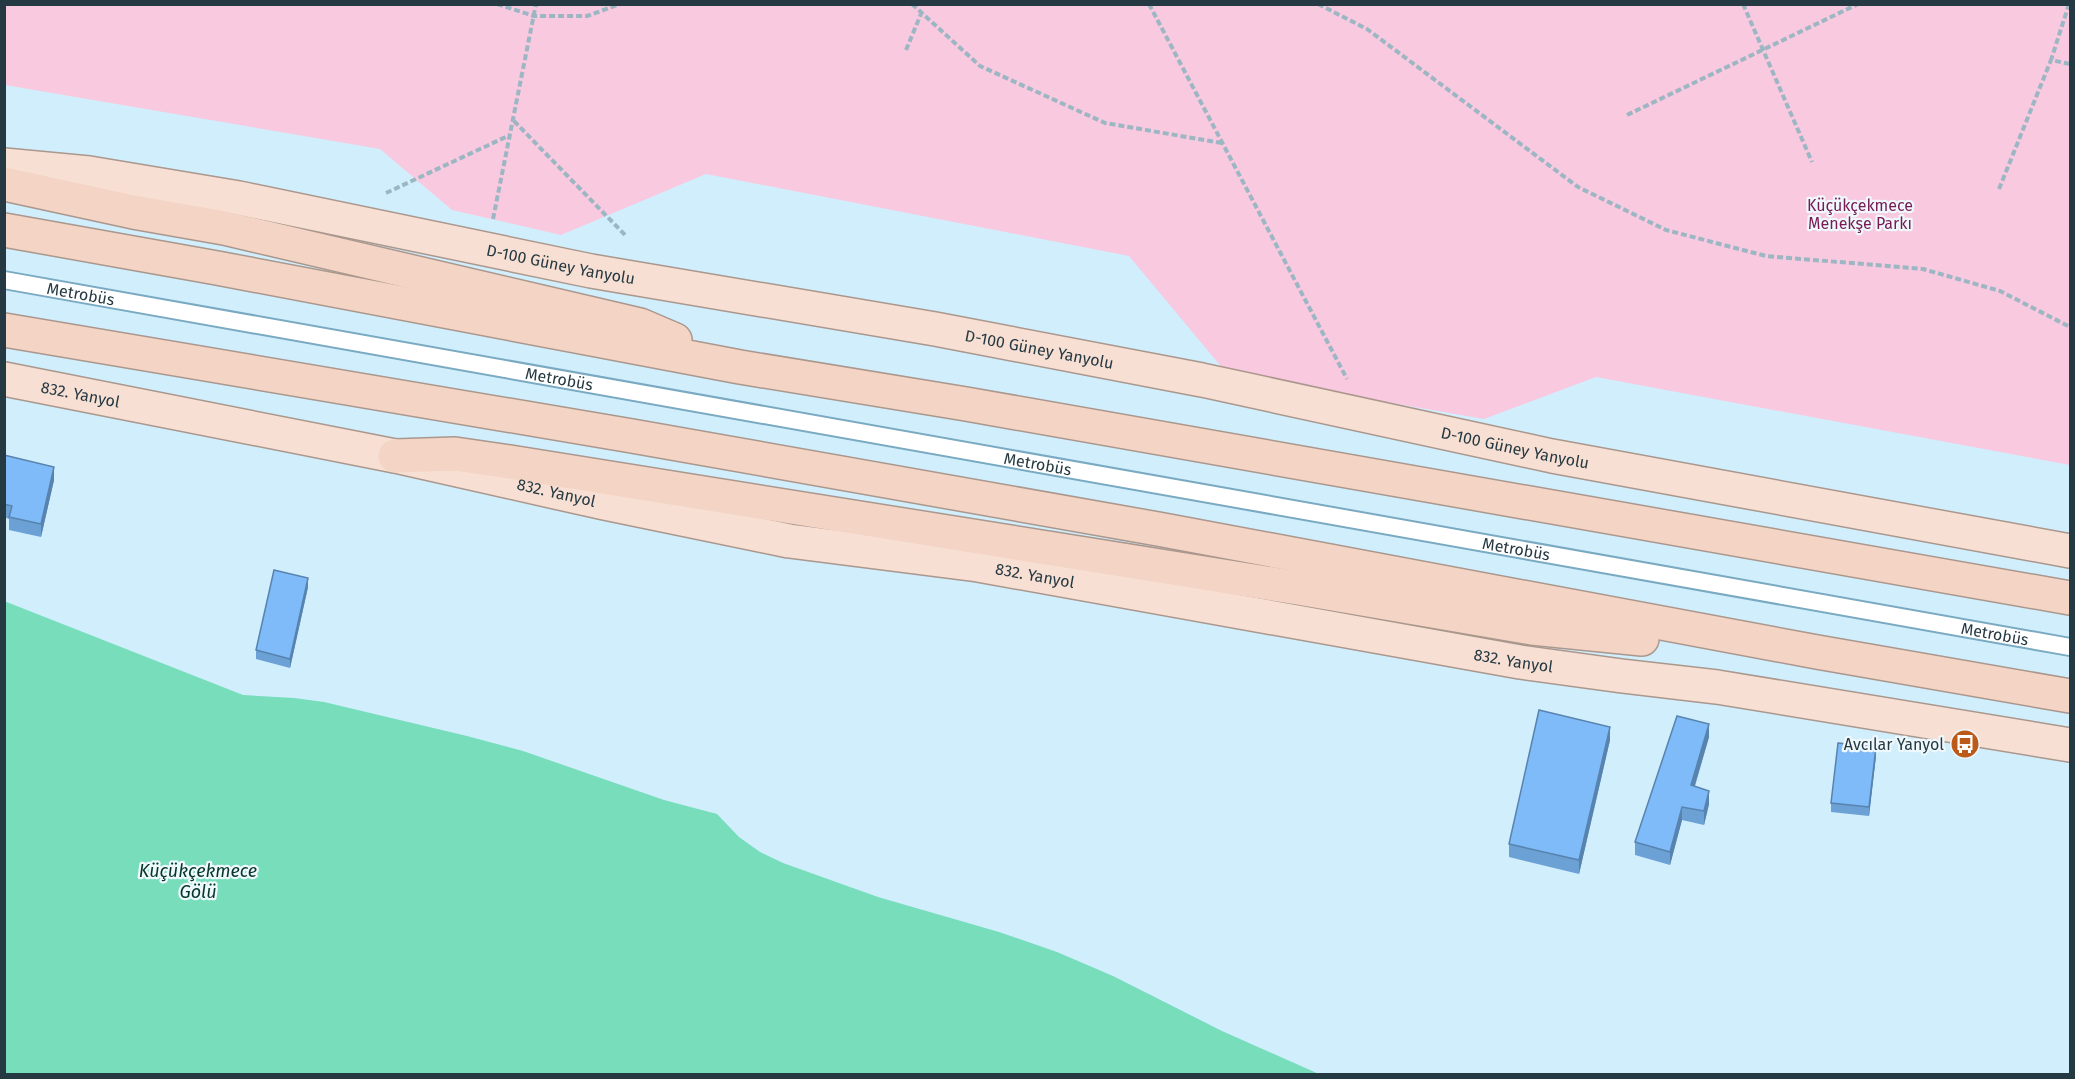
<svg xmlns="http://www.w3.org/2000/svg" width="2075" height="1079" font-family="'Fira Sans',sans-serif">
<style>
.green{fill:#f9c9df}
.water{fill:#77ddba}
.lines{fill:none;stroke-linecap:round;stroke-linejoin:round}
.service-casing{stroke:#7aaac1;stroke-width:20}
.primary-casing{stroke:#aa978d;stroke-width:36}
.trunk-casing{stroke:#aa978d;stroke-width:36}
.path{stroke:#9cb6c3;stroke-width:4;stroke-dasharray:6 3;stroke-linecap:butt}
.service{stroke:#fff;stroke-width:16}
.primary{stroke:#f7dfd3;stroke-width:33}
.trunk{stroke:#f4d4c4;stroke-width:33}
.wall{fill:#6ca1d5}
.shaded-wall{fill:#5883ae}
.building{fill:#7ebbf8;stroke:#5883ae;stroke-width:1.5}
.labels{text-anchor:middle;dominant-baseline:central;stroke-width:4.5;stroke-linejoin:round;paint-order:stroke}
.park-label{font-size:16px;fill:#781b52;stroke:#eef8fd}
.street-label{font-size:16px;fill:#253942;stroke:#eef8fd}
.poi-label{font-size:16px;fill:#253942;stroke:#eef8fd;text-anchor:end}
.water-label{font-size:18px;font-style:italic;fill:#063629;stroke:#eef8fd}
</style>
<rect width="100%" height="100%" fill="#d1eefd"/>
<polygon class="green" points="4,5 2070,5 2070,465 1596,377 1484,419 1374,400 1224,370 1129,256 706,174 561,235 452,210 380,149 5,85"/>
<polygon class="water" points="4,601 243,695 294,698 324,702 467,736 523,751 664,800 717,814 739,837 760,852 783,863 878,897 999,932 1057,952 1113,976 1222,1031 1319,1074 5,1074"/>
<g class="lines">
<g class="service-casing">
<g id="service">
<path id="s1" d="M4,280L2070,647"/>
</g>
</g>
<g class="primary-casing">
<g id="primary">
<path id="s2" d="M4,165L89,173L239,198L591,271L935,329L1202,380L1552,456L2070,551"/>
<path id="s3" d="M4,379L395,456L604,503L789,541L978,565L1520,662L1622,676L1717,687L2070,745"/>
</g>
</g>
<g class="trunk-casing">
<g id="trunk">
<polyline points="4,184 133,212 224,228 640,325 675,340"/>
<polyline points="4,230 217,268 740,367 966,404 2070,598"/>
<polyline points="4,330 632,436 1158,529 1817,652 2070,696"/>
<polyline points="395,456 455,454 503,461 1298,588 1532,628 1642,639"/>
</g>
</g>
<g class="path">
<polyline points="497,4 534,16 587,16 620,4"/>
<polyline points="912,4 980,66 1105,123 1222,143"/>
<polyline points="1149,4 1347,379"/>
<polyline points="1318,4 1367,29 1578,187 1666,230 1766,256 1923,269 2000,291 2070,327"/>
<polyline points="1743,4 1812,162"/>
<polyline points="2069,4 2051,60 2070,64"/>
<polyline points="906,50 921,14"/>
<polyline points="1627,115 1858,4"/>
<polyline points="514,121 627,237"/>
<polyline points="1999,189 2051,60"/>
<polyline points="386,193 510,135"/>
<polyline points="493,219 536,4"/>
</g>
<use href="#service" class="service"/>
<use href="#primary" class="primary"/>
<use href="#trunk" class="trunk"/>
</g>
<g class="wall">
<polygon points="4,455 54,480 41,537 9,530 9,519 4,517"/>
<polygon points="308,587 290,668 256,659 256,650"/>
<polygon points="1709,737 1695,786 1709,804 1704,825 1682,820 1670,865 1635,855 1635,842"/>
<polygon points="1610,740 1579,874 1509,857 1509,844"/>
<polygon points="1876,756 1869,816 1831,812 1831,803"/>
</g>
<g class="shaded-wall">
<polygon points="54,467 54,480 41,537 41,524"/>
<polygon points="308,578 308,587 290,668 290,659"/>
<polygon points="1709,724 1709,737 1691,798 1691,785"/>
<polygon points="1610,727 1610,740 1579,874 1579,860"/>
<polygon points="1876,747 1876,756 1869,816 1869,807"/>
<polygon points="1709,791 1709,804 1704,825 1704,811"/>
<polygon points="1682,807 1682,820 1670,865 1670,852"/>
</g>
<g class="building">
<polygon points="4,455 54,467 41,524 9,517 12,506 4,504"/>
<polygon points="274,570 308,578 290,659 256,650"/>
<polygon points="1539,710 1610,727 1579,860 1509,844"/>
<polygon points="1677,716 1709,724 1691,785 1709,791 1704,811 1682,807 1670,852 1635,842"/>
<polygon points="1838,743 1876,747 1869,807 1831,803"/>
</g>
<defs>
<g id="bus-disc" transform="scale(1.5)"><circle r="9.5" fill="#bc5b19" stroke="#eef8fd"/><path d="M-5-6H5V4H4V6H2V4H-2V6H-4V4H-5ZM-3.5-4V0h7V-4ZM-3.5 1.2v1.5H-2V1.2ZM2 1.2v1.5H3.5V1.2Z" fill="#fff"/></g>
</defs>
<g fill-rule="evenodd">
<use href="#bus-disc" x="1965" y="744"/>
</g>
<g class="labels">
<g class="park-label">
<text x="1860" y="205">Küçükçekmece<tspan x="1860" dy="18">Menekşe Parkı</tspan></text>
</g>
<g class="street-label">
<text stroke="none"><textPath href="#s2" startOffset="566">D-100 Güney Yanyolu</textPath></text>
<text stroke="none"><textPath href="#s1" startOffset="78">Metrobüs</textPath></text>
<text stroke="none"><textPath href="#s2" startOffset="1052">D-100 Güney Yanyolu</textPath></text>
<text stroke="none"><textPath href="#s1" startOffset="564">Metrobüs</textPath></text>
<text stroke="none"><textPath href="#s3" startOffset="78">832. Yanyol</textPath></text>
<text stroke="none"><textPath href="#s2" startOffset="1538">D-100 Güney Yanyolu</textPath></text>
<text stroke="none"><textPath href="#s1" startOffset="1050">Metrobüs</textPath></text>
<text stroke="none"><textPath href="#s3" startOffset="564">832. Yanyol</textPath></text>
<text stroke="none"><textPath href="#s1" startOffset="1536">Metrobüs</textPath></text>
<text stroke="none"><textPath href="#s3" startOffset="1050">832. Yanyol</textPath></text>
<text stroke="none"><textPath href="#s1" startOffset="2022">Metrobüs</textPath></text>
<text stroke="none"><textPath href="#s3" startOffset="1536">832. Yanyol</textPath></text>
</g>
<g class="poi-label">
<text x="1944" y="744">Avcılar Yanyol</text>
</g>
<g class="water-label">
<text x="198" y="871">Küçükçekmece<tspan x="198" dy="21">Gölü</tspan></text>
</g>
</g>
<rect width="2075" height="1079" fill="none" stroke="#253942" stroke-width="12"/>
</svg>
